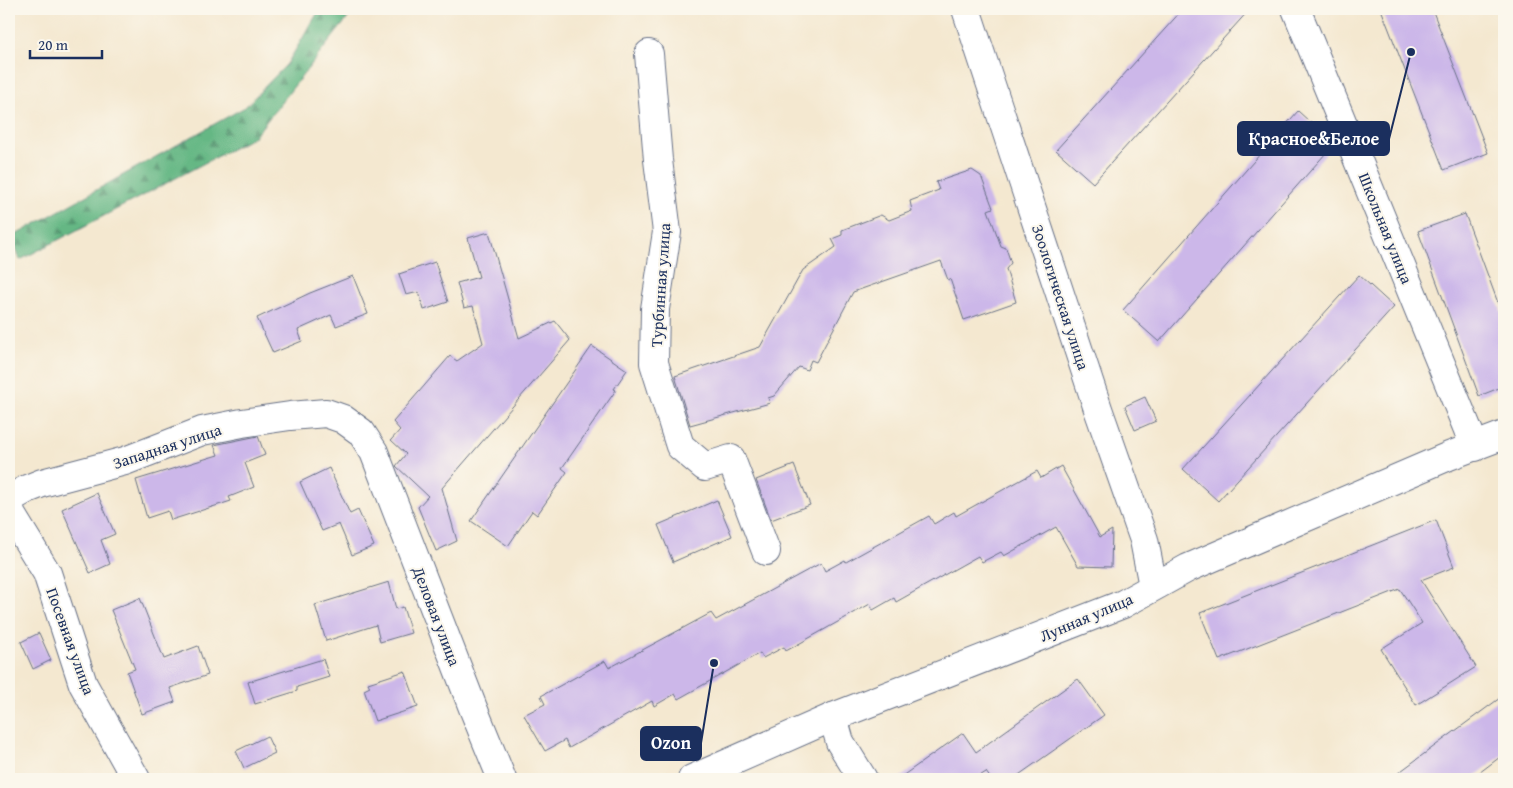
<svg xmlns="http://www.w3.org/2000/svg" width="1513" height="788" font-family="'Gentium Book Plus',serif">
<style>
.forest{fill:url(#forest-firs);stroke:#407371}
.building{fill:#ccb7e9}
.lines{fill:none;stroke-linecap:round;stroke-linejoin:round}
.minor-casing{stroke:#677086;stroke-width:30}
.minor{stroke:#fff;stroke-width:28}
.labels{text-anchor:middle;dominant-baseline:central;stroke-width:4;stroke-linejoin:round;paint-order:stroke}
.street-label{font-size:16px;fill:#1b2f5e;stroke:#fbf7ec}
.leader{fill:none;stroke:#1b2f5e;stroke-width:2}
.callout-dot{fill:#1b2f5e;stroke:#fbf7ec;stroke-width:2}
.callout{fill:#1b2f5e;stroke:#1b2f5e;stroke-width:2}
.callout-label{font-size:18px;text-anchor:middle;font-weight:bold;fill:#fff}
</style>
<defs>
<pattern id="forest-firs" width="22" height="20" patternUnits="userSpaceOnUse" patternTransform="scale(1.25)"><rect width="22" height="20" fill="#65b784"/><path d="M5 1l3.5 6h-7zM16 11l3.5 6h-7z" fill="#52956f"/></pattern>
</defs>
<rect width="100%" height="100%" fill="#fbf7ec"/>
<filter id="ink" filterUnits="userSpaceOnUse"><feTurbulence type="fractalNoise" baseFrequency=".02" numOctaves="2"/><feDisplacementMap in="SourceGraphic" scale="10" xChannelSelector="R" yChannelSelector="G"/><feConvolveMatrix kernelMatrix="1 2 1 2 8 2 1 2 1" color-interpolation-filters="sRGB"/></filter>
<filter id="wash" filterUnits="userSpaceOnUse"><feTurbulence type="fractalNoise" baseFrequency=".0096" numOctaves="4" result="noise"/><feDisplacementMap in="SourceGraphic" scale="20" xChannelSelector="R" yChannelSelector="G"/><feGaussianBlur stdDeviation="1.12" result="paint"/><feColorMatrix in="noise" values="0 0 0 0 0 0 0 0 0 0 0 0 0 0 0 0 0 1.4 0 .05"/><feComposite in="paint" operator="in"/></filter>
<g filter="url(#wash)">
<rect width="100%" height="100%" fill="#f4e8d0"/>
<polygon class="forest" points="320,9 355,9 254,137 20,260 12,237 245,107 287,64"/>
<g id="blocks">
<g class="building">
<polygon points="1183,9 1250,9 1093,183 1056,150"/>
<polygon points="1381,9 1432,9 1488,153 1444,170"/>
<polygon points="1298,111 1334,144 1159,342 1123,310"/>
<polygon points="972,170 981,176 993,208 988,210 1001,246 1006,248 1011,263 1006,269 1016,302 964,320 950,279 948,280 941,261 853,292 816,362 811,360 807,370 799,367 774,396 768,398 770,403 690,425 675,376 760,347 803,270 836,247 832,239 842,235 842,230 881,215 889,220 912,211 910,201 939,190 936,182"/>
<polygon points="1465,214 1504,319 1504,386 1479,396 1418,231"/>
<polygon points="489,232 519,338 555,321 570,340 442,488 457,541 436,551 418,507 428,496 396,466 406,454 391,440 400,430 393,422 450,356 457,361 483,343 473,306 464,308 457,283 479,277 468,238"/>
<polygon points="435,262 448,302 424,310 419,292 406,295 399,274"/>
<polygon points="1359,275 1394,307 1218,501 1183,469"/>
<polygon points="353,276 368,314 336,326 331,315 298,330 302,341 273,353 257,318 310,293"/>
<polygon points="592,346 627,370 614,389 616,390 562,468 567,472 537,515 532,511 508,546 471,521"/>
<polygon points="1145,397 1156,421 1135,430 1125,406"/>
<polygon points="258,436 265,455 245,463 254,487 229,497 231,501 171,520 168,511 147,518 136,480 218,455 214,445"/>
<polygon points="794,465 810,505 771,520 756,480"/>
<polygon points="1061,466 1100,537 1112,530 1111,567 1078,566 1056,527 1004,556 1001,552 982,562 978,556 896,602 894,598 873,610 870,604 786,651 784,647 763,658 760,653 678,699 675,694 654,706 652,701 569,748 565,740 545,751 524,715 545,704 541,696 605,661 609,668 711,613 716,620 821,563 825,571 845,560 846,562 929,516 934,524 954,512 956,516 1037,471 1041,478"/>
<polygon points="329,468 350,514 358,510 374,546 352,555 339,524 322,531 300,482"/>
<polygon points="97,493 115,534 101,540 110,564 90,573 62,509"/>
<polygon points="717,500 732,536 673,562 658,525"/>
<polygon points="1436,520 1454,567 1421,580 1476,667 1416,705 1381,649 1422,623 1400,589 1219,660 1200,613"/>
<polygon points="389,582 396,609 403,607 411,633 380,642 376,625 326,641 315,605"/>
<polygon points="140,598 164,659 198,646 208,675 170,688 175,702 142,714 127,672 135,669 111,610"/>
<polygon points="39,633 51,660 33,669 21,642"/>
<polygon points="323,659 329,677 297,687 297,691 255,704 248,682"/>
<polygon points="405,671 418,707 375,721 364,690 370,687 368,683"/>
<polygon points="1078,679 1104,715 1013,779 991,779 986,772 975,779 898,779 963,733 976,752"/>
<polygon points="1504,695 1504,754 1471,779 1390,779"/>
<polygon points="267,736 275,753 244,768 236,751"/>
</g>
</g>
</g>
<g filter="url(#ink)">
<use href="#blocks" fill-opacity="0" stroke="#677086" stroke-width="1"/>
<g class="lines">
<g class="minor-casing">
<g id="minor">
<polyline points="966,9 1098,409 1144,540 1153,586"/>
<polyline points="1296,9 1475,447"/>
<polyline points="649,54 658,160 667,232 655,309 654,363 680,446 705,467 731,459 766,551"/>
<polyline points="9,499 27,489 42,483 125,461 202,431 242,423 290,416 326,413 343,419 361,432 374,452 473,708 502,779"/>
<polyline points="9,502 11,514 47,573 83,684 136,779"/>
<polyline points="833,717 840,742 863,779"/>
<polyline points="692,779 833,717 1123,604 1188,568 1449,456 1504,435"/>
</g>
</g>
<use href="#minor" class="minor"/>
</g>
</g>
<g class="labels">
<g class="street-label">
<text transform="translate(1386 228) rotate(68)">Школьная улица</text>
<text transform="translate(660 285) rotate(-86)">Турбинная улица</text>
<text transform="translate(1061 297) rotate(72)">Зоологическая улица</text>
<text transform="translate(167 446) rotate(-18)">Западная улица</text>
<text transform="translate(437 616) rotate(69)">Деловая улица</text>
<text transform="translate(1086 617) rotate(-23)">Лунная улица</text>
<text transform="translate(71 641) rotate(70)">Посевная улица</text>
</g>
</g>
<path class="leader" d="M1411 52L1389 139M714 663L701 743"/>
<g class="callout-dot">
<circle cx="1411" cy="52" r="5"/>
<circle cx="714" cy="663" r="5"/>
</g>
<g class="callout">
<rect x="1238" y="122" width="151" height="33" rx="5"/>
<rect x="641" y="727" width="60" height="33" rx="5"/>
</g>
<g class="callout-label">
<text x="1314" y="145">Красное&amp;Белое</text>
<text x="671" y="749">Ozon</text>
</g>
<rect width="1513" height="788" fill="none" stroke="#fbf7ec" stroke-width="30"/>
<path d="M30 50v8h72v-8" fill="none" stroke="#1b2f5e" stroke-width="2.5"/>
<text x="38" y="50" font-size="15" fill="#1b2f5e" stroke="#fbf7ec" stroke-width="4" paint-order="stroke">20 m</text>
</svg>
